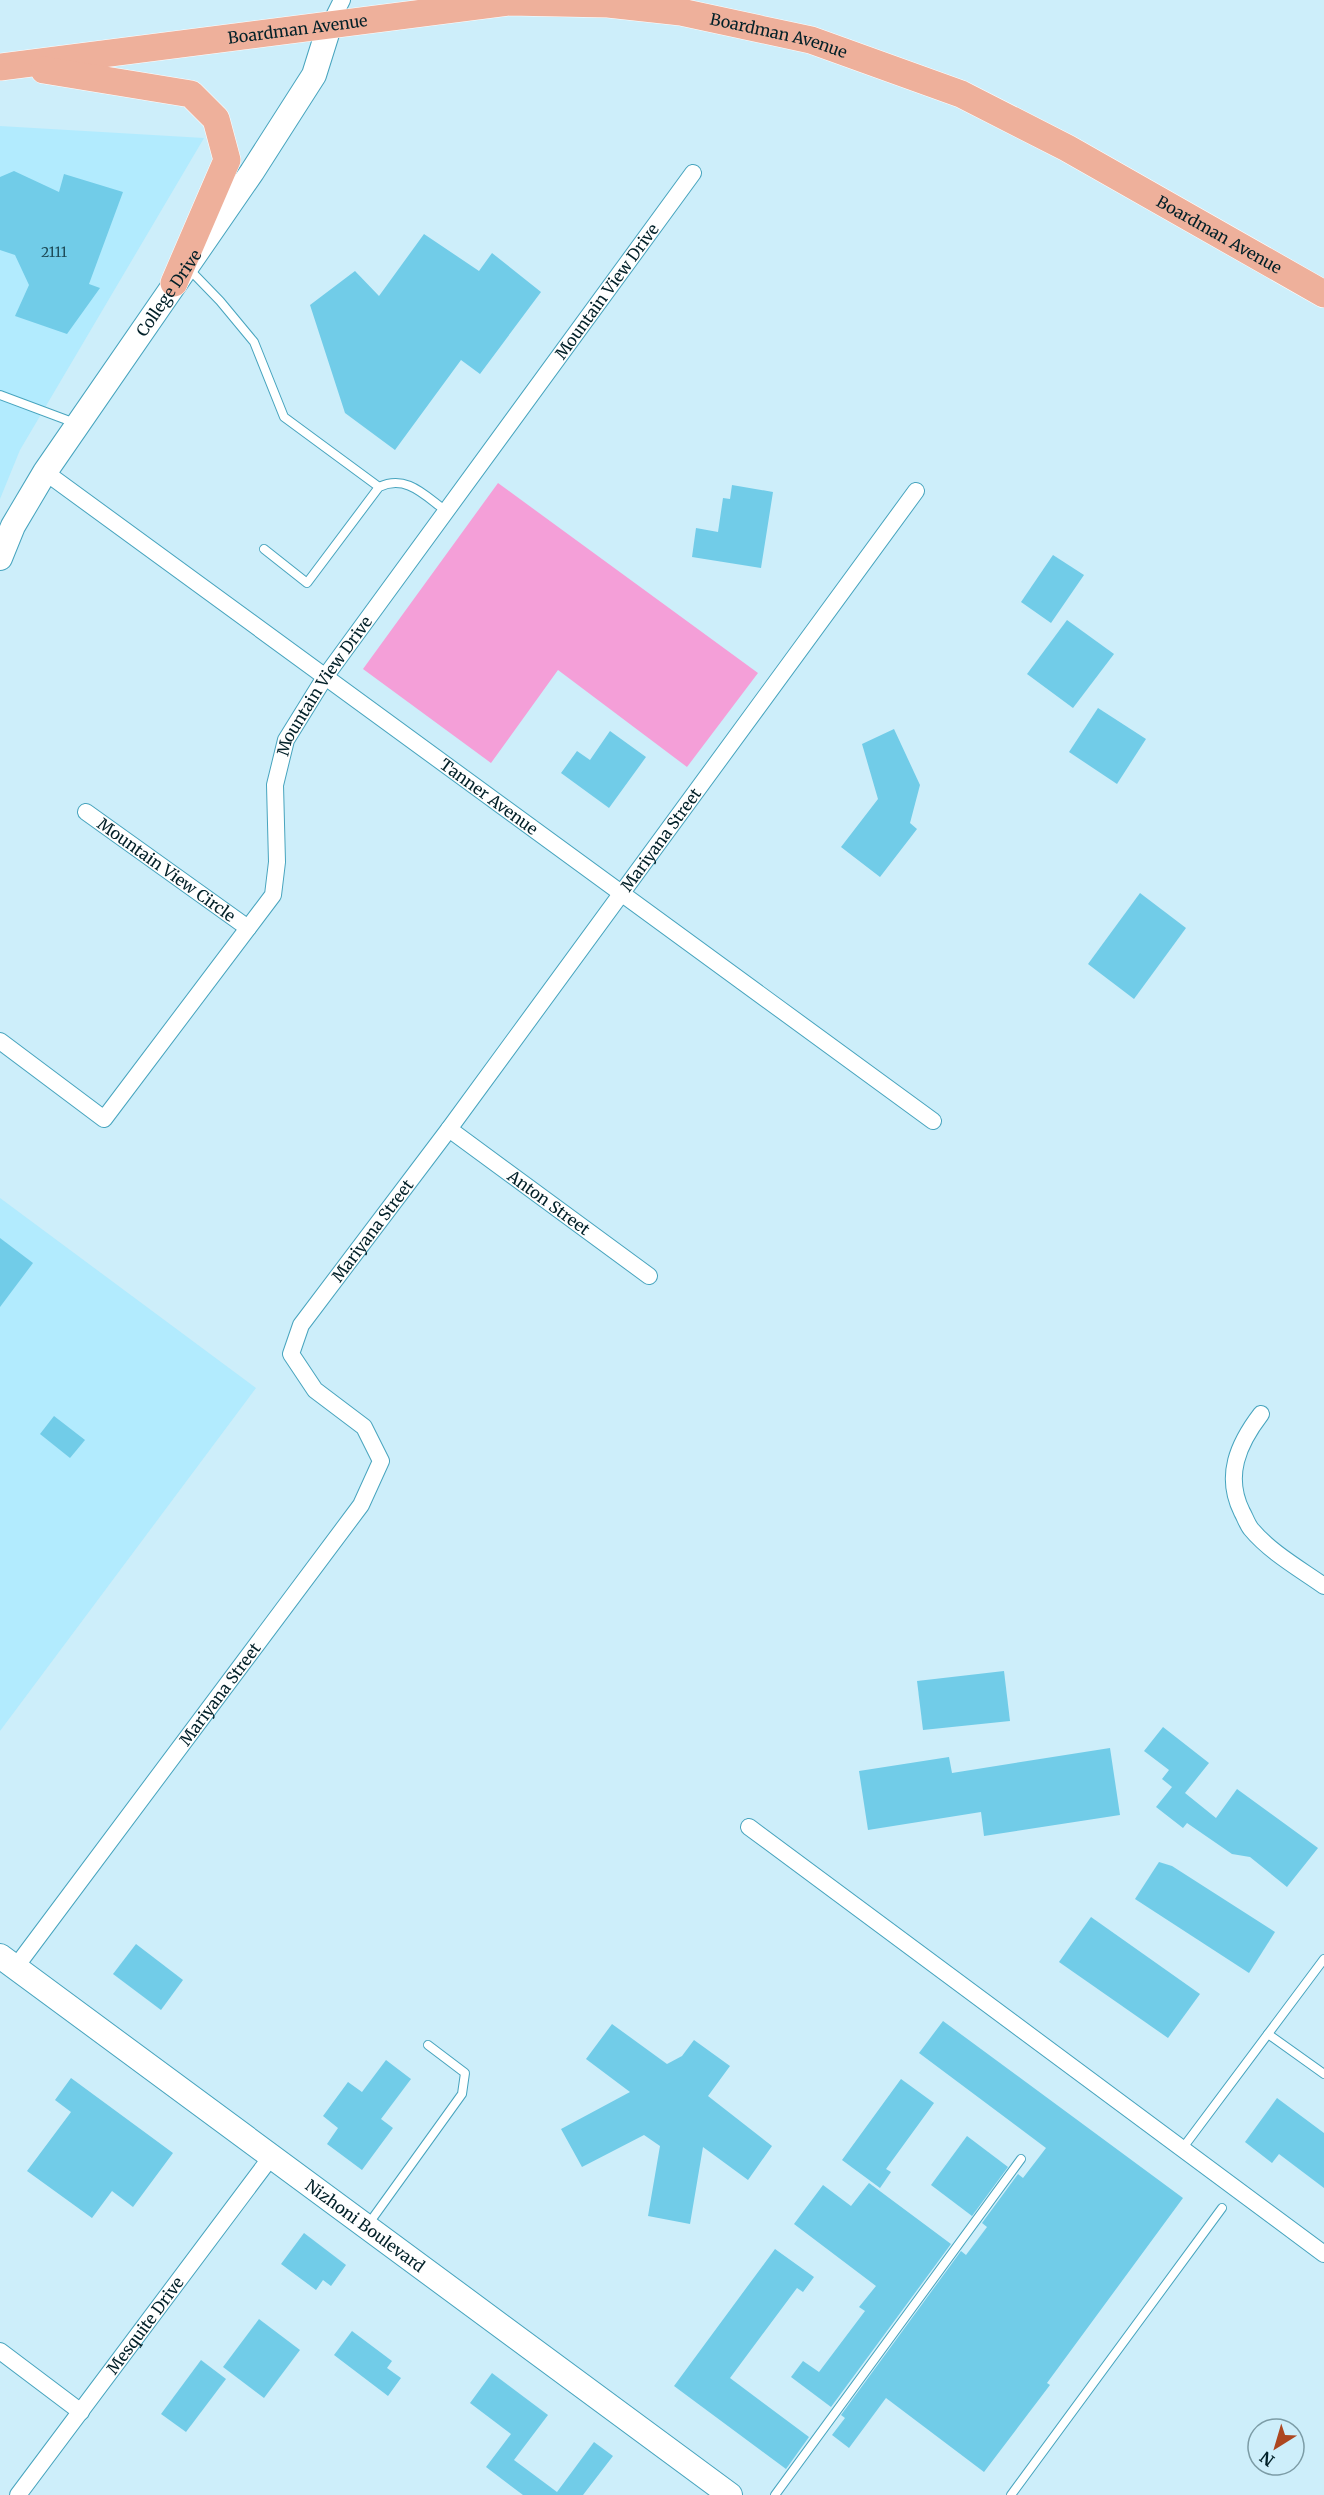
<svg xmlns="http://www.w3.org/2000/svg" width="1324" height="2495" font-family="Merriweather,serif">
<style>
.built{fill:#b2ebfe}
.green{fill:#f49fd8}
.building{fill:#71cce8}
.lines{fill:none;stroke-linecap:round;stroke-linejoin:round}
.service-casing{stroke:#47a4be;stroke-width:10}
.minor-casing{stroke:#47a4be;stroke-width:18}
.secondary-casing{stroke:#47a4be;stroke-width:26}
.primary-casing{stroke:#fff;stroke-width:28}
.service{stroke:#fff;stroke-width:8}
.minor{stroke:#fff;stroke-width:16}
.secondary{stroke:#fff;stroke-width:24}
.primary{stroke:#eeb09b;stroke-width:27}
.labels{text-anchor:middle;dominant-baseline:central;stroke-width:6;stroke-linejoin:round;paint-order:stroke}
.number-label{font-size:14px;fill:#1e4b58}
.street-label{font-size:16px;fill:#022028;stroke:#cdeefa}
</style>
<rect width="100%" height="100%" fill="#cdeefa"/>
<g class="built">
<polygon points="0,126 204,138 20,450 0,499"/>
<polygon points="0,1198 256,1388 0,1731"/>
</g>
<polygon class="green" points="498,483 758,673 687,767 558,670 491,763 363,669"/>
<g class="building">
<polygon points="14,171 59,192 64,174 123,192 89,284 100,288 67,334 15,316 29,285 15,255 0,250 0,177"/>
<polygon points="424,234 479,271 492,253 541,292 480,374 461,360 395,450 345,413 310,305 355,271 379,296"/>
<polygon points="732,485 773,492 761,568 692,557 696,528 718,532 723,498 730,499"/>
<polygon points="1053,555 1084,575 1051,623 1021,602"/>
<polygon points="1067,620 1114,654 1073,708 1027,674"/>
<polygon points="1098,708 1146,739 1117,784 1069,752"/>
<polygon points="894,729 920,785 910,823 917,829 880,877 841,847 878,799 862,744"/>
<polygon points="610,731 646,757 609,808 561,773 577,751 590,760"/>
<polygon points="1140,893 1186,928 1134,999 1088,964"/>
<polygon points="0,1238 33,1263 0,1307"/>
<polygon points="54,1416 85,1440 70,1458 40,1434"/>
<polygon points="1004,1671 1010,1721 923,1730 917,1681"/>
<polygon points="1163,1727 1209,1763 1185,1793 1216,1818 1237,1789 1318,1848 1287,1887 1250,1857 1232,1854 1187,1823 1183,1828 1156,1807 1172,1787 1162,1779 1169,1770 1144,1751"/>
<polygon points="1110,1748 1120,1815 984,1836 981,1812 868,1830 859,1771 949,1757 952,1773"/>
<polygon points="1159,1862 1172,1866 1275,1932 1249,1973 1135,1899"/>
<polygon points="1091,1917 1200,1994 1168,2038 1059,1962"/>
<polygon points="136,1944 183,1980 161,2010 113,1974"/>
<polygon points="943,2021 1183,2198 1047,2383 1050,2385 984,2472 886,2398 849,2448 832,2435 845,2418 841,2415 961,2251 966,2255 987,2227 982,2223 1018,2174 1023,2178 1046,2148 919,2053"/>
<polygon points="612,2024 667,2064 682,2056 694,2040 730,2066 708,2096 772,2146 748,2180 703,2147 690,2224 648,2216 660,2146 644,2135 582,2167 561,2129 630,2092 586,2059"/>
<polygon points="386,2060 411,2079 381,2119 393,2128 362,2170 327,2144 338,2128 323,2116 348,2082 362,2092"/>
<polygon points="71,2078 173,2153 133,2207 112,2191 92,2218 27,2171 71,2112 55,2100"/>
<polygon points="901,2079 934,2103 886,2169 891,2172 880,2188 842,2160"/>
<polygon points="1277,2098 1324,2133 1324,2188 1279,2154 1272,2163 1245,2142"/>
<polygon points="967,2136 1008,2167 972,2216 931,2185"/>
<polygon points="869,2183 951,2244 831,2407 791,2377 803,2361 819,2372 865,2311 859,2307 876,2286 794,2224 823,2185 851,2206"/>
<polygon points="304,2233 346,2265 331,2286 323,2280 316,2290 281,2264"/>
<polygon points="775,2249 814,2277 803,2292 797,2288 730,2378 809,2437 786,2469 674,2386"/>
<polygon points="259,2319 300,2350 264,2398 223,2367"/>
<polygon points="352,2331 392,2361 387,2368 401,2378 388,2396 334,2355"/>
<polygon points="201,2360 226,2379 186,2432 161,2414"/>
<polygon points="492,2373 548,2415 514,2460 557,2492 594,2442 613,2456 583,2495 523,2495 486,2467 511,2434 470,2403"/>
</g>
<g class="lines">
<g class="service-casing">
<g id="service">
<polyline points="189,269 220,301 254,342 284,417 379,487"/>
<polyline points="0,395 75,423"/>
<path d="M264,549L307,583L379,487C407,474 425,496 446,511"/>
<polyline points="1268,2034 1324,2074"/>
<polyline points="1182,2149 1324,1959"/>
<polyline points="367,2226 462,2094 465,2073 428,2045"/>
<polyline points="775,2495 1021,2159"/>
<polyline points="1011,2495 1222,2208"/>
</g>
</g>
<g class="minor-casing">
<g id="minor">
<polyline points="330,24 342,0"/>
<path id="s1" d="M45,472L933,1121"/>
<path id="s2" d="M86,812L248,928"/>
<path id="s3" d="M0,1041L104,1119L273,895L277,862L275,785L286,740L325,677L693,173"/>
<path id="s4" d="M449,1129L649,1276"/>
<path d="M1261,1414C1238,1444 1224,1476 1242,1512C1245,1517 1247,1524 1251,1529C1270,1552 1300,1569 1324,1586"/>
<polyline points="749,1827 1324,2254"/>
<path id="s5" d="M15,1968L361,1505L381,1461L364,1427L315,1390L291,1354L301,1325L449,1129L916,491"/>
<polyline points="0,2351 81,2412"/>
<path id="s6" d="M18,2495L271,2157"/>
</g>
</g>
<g class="secondary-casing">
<g id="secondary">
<path id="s7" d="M0,558L13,526L45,472L252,172L314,75L330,24"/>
<path id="s8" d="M0,1956L730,2495"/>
</g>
</g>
<g class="primary-casing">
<g id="primary">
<path id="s9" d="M0,67L509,2L608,4L681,12L811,40L961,94L1067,148L1324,294"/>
<polyline points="44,70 191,94 216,119 227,160 174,283"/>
</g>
</g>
<use href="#service" class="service"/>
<use href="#minor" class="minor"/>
<use href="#secondary" class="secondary"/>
<use href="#primary" class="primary"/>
</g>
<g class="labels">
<g class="number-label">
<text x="54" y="252">2111</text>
</g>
<g class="street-label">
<text stroke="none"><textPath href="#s9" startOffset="300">Boardman Avenue</textPath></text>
<text stroke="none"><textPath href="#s9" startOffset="786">Boardman Avenue</textPath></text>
<text stroke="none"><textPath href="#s9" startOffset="1272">Boardman Avenue</textPath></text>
<text stroke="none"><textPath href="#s3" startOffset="1119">Mountain View Drive</textPath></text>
<text stroke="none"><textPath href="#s7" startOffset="315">College Drive</textPath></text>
<text stroke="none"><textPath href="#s3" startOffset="633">Mountain View Drive</textPath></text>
<text stroke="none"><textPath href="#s1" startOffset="550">Tanner Avenue</textPath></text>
<text stroke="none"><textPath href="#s5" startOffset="1404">Mariyana Street</textPath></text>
<text stroke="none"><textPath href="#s2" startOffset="99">Mountain View Circle</textPath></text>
<text stroke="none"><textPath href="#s4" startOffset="124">Anton Street</textPath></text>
<text stroke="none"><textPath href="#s5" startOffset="918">Mariyana Street</textPath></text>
<text stroke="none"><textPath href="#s5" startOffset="342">Mariyana Street</textPath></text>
<text stroke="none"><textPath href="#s8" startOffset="454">Nizhoni Boulevard</textPath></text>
<text stroke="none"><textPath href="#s6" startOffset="212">Mesquite Drive</textPath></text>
</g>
</g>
<g transform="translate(1276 2447) rotate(217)"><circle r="28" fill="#cdeefa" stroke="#7c9ca6" stroke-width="1.5"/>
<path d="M0-4.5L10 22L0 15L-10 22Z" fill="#ad4720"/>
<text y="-9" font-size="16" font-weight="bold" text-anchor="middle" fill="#022028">N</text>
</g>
</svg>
